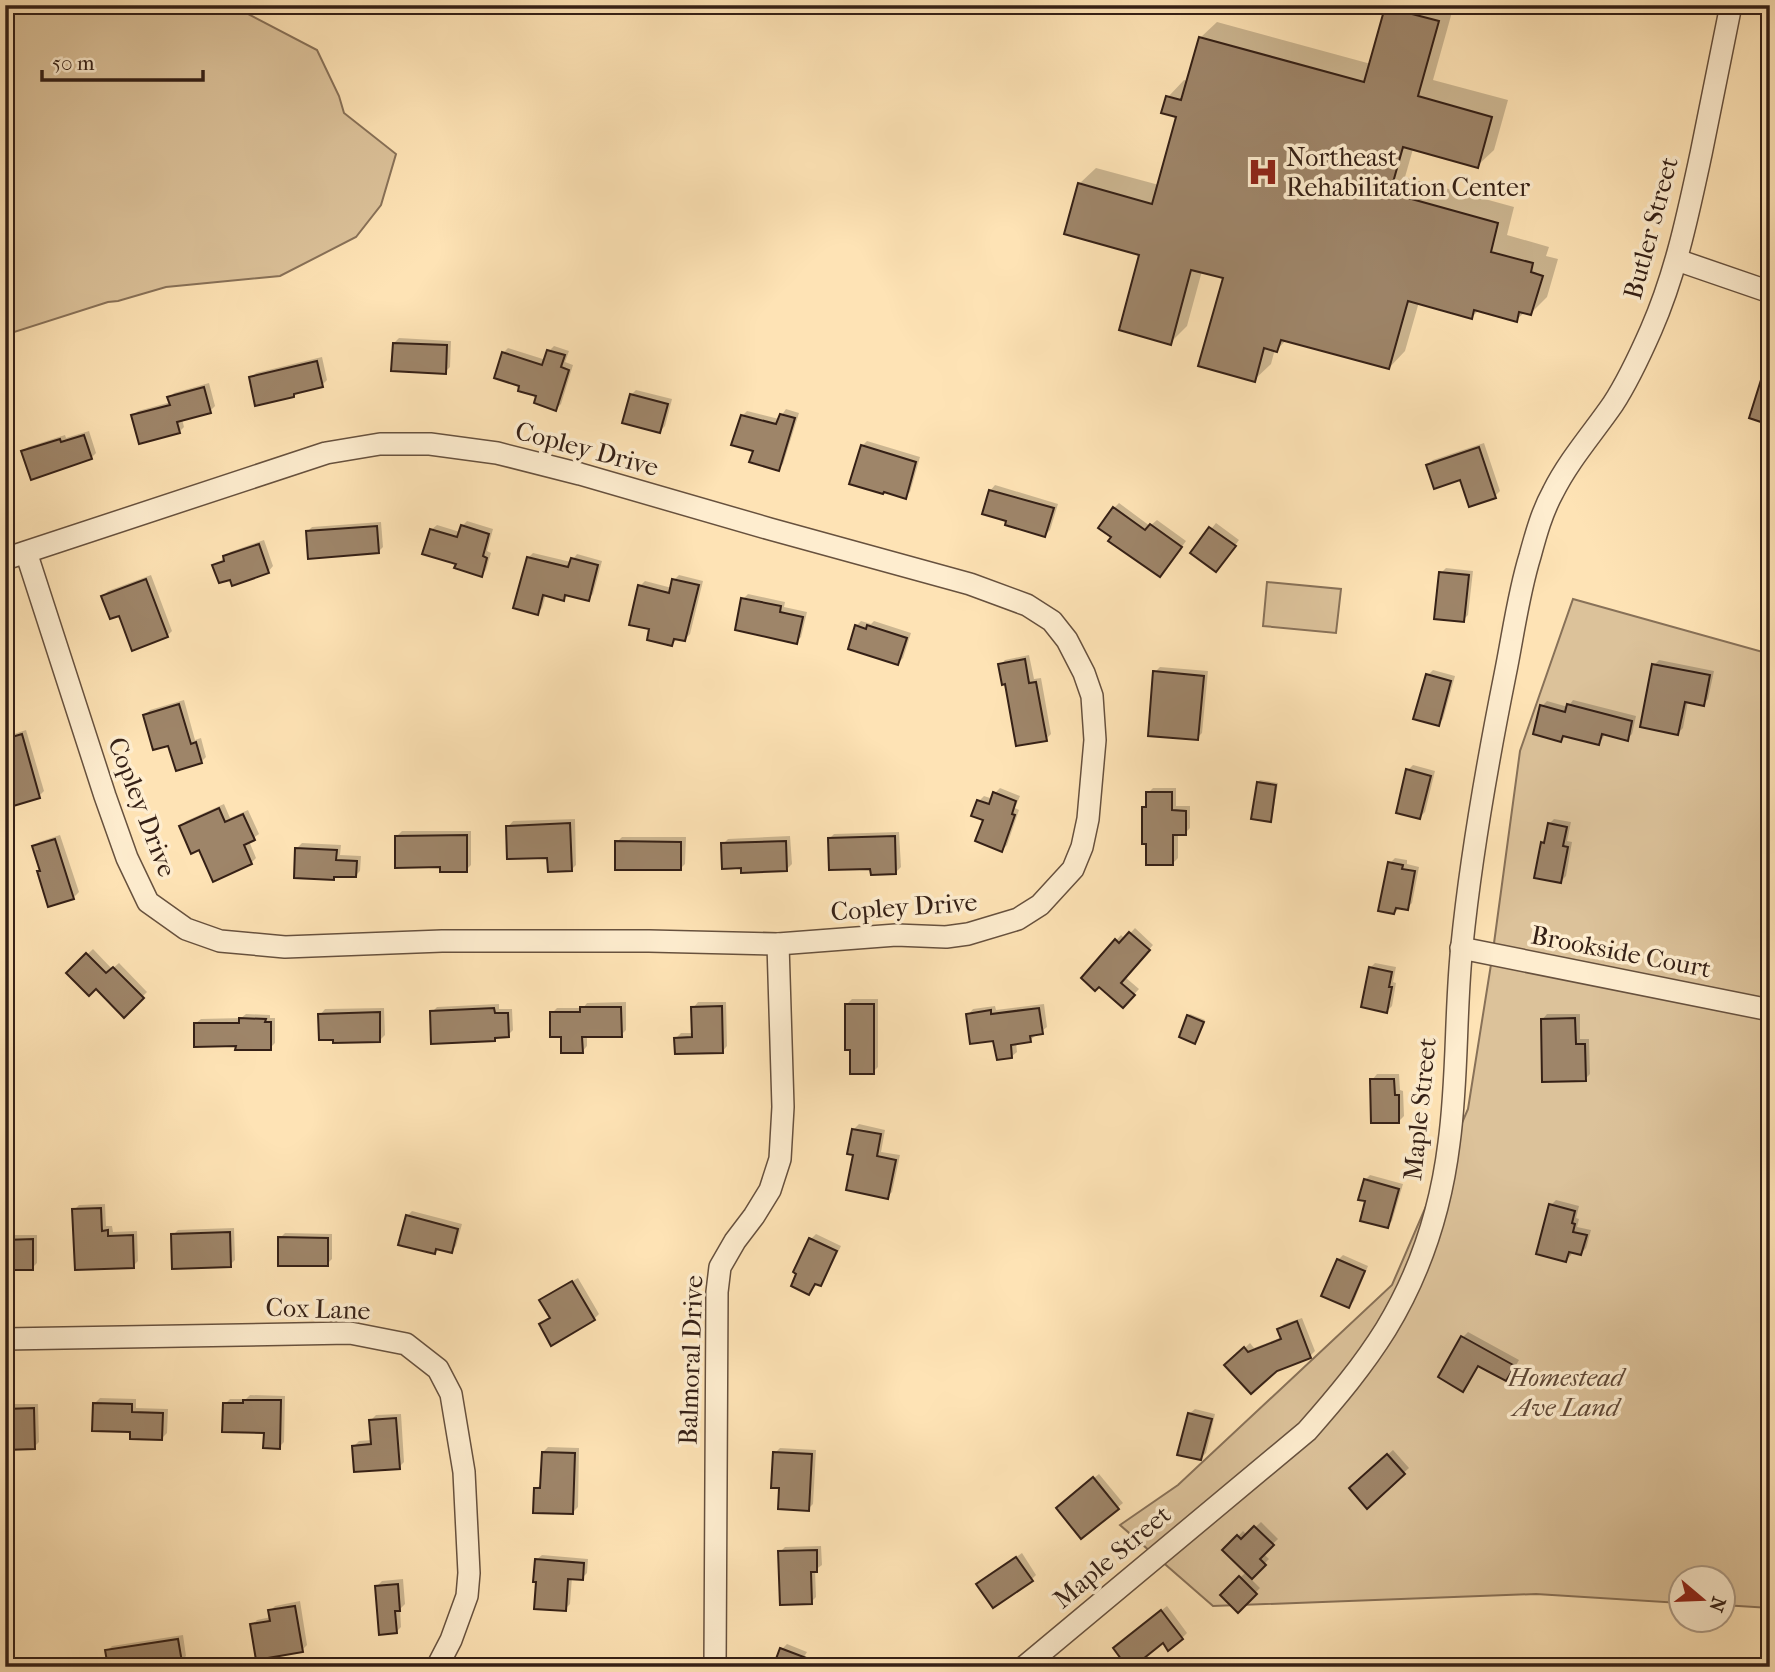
<svg xmlns="http://www.w3.org/2000/svg" width="1775" height="1672" font-family="'IM FELL French Canon',serif">
<style>
.green{fill:#dcc29a;stroke:#887158;stroke-width:2}
.shadow{fill:#0003}
.building{fill:#9e8569;stroke:#352016;stroke-width:2}
.lines{fill:none;stroke-linecap:round;stroke-linejoin:round}
.minor-casing{stroke:#67513e;stroke-width:24}
.minor{stroke:#feedcf;stroke-width:21}
.labels{text-anchor:middle;dominant-baseline:central;stroke-width:7;stroke-linejoin:round;paint-order:stroke}
.poi-label{font-size:26px;fill:#352016;stroke:#feedcf;text-anchor:start}
.street-label{font-size:26px;fill:#352016;stroke:#feedcf}
.park-label{font-size:26px;font-style:italic;fill:#5f4837;stroke:#feedcf}
</style>
<rect width="100%" height="100%" fill="#fee3b5"/>
<filter id="stains"><feTurbulence type="fractalNoise" baseFrequency=".00286" numOctaves="4"/><feColorMatrix values="0 0 0 0 .2 0 0 0 0 .09 0 0 0 0 .02 0 0 0 .5 -.17"/></filter>
<radialGradient id="worn" r=".72"><stop offset=".6" stop-color="#630" stop-opacity="0"/><stop offset="1" stop-color="#630" stop-opacity=".3"/></radialGradient>
<g class="green">
<polygon points="5,5 231,5 317,50 339,96 344,113 396,154 381,205 356,237 280,276 166,287 118,301 108,302 5,335"/>
<polygon points="1267,582 1341,589 1336,633 1263,626"/>
<polygon points="1573,599 1770,654 1770,1608 1723,1605 1722,1578 1680,1578 1680,1603 1536,1594 1213,1606 1120,1525 1178,1485 1392,1285 1468,1109 1492,958 1520,751"/>
</g>
<g class="shadow">
<polygon points="1389,5 1454,5 1433,80 1508,100 1494,150 1477,166 1413,149 1405,177 1514,207 1507,235 1549,247 1546,256 1558,259 1547,297 1531,313 1525,312 1516,320 1479,310 1472,317 1419,302 1405,351 1389,368 1287,339 1277,350 1275,349 1271,364 1254,380 1225,277 1202,271 1187,326 1170,343 1141,253 1079,184 1096,168 1159,185 1178,116 1168,97 1184,80 1188,81 1200,38 1217,22 1371,64 1387,8"/>
<polygon points="1770,208 1770,226 1765,225"/>
<polygon points="399,338 451,341 450,367 445,372 394,343"/>
<polygon points="554,346 569,351 565,362 573,365 561,404 556,409 521,385 503,353 508,348 546,360 549,351"/>
<polygon points="322,357 327,380 322,385 298,391 294,395 251,378 256,373"/>
<polygon points="209,383 215,406 210,411 182,419 184,427 179,432 133,416 138,411 171,402 169,398 174,393"/>
<polygon points="636,390 672,399 665,426 660,431 631,395"/>
<polygon points="786,409 799,413 783,464 778,469 755,450 742,416 747,411 779,419"/>
<polygon points="89,431 96,453 91,458 23,452 28,447 65,435 66,438"/>
<polygon points="867,441 920,457 910,492 905,497 862,446"/>
<polygon points="1484,443 1500,491 1495,496 1461,478 1428,465 1433,460"/>
<polygon points="995,485 1058,504 1050,530 1045,535 1008,520 990,491"/>
<polygon points="1119,503 1150,526 1157,520 1186,541 1165,570 1114,508"/>
<polygon points="467,521 493,529 487,551 491,553 486,570 481,575 458,563 431,530 437,525 460,532 462,526"/>
<polygon points="381,522 383,547 378,552 307,532 312,527"/>
<polygon points="1216,523 1239,540 1221,565 1193,552"/>
<polygon points="264,540 273,566 268,572 231,578 214,565 218,562 218,565 232,556 219,561 225,558 230,552"/>
<polygon points="533,553 571,562 577,554 602,561 593,594 588,599 568,594 563,599 546,594 542,608 537,613 528,558"/>
<polygon points="1446,568 1473,571 1468,615 1463,620 1441,573"/>
<polygon points="151,575 172,631 167,636 120,614 103,596 108,591"/>
<polygon points="679,575 703,581 690,634 685,639 677,639 672,644 651,628 640,586 645,581 672,588 674,580"/>
<polygon points="748,594 785,602 784,607 807,612 801,637 796,642 743,599"/>
<polygon points="861,621 871,624 874,621 911,633 903,658 898,663 856,626"/>
<polygon points="1029,655 1034,679 1041,678 1051,734 1046,739 1006,682 1000,665 1005,660"/>
<polygon points="1659,660 1714,671 1708,699 1703,704 1688,701 1683,728 1678,733 1654,665"/>
<polygon points="1160,667 1208,671 1202,733 1197,738 1155,672"/>
<polygon points="1433,670 1455,676 1443,719 1438,724 1428,675"/>
<polygon points="184,700 195,740 201,738 206,757 201,762 169,744 145,715 150,710"/>
<polygon points="1573,700 1636,716 1632,734 1627,739 1605,733 1603,738 1598,743 1565,735 1561,740 1542,706 1547,701 1568,707"/>
<polygon points="26,730 44,791 39,796 5,783 5,737"/>
<polygon points="1413,765 1435,771 1425,812 1420,817 1408,770"/>
<polygon points="1260,780 1278,783 1272,818 1270,820 1258,782"/>
<polygon points="1000,788 1020,796 1015,808 1019,810 1007,845 1002,850 985,819 974,815 979,801 984,796 993,799 995,793"/>
<polygon points="1153,788 1176,788 1176,806 1190,806 1190,828 1185,833 1178,833 1178,858 1173,863 1144,807 1148,804 1148,793"/>
<polygon points="224,804 230,818 248,810 259,834 249,841 256,858 251,863 200,848 181,826 186,821"/>
<polygon points="575,819 576,865 571,870 549,856 508,827 513,821"/>
<polygon points="1554,819 1571,822 1567,841 1572,842 1566,876 1561,881 1542,843 1547,838 1549,824"/>
<polygon points="402,831 471,831 471,865 466,870 442,865 397,836"/>
<polygon points="899,832 901,867 896,872 872,867 829,839 834,834"/>
<polygon points="60,835 79,892 74,897 49,905 39,872 41,869 34,847 39,842"/>
<polygon points="790,836 792,864 787,869 743,866 723,844 728,839"/>
<polygon points="622,837 686,837 685,864 680,869 617,842"/>
<polygon points="302,843 341,845 340,855 361,856 360,871 355,876 336,875 334,878 297,848"/>
<polygon points="1395,858 1407,860 1407,864 1419,867 1412,903 1407,908 1400,907 1394,913 1390,863"/>
<polygon points="1135,928 1153,945 1125,977 1139,989 1123,1006 1099,985 1083,978 1121,935 1125,939"/>
<polygon points="93,949 112,969 119,963 147,992 124,1015 96,986 68,973"/>
<polygon points="1375,963 1396,967 1393,982 1396,983 1392,1006 1387,1011 1370,968"/>
<polygon points="852,999 878,999 878,1067 873,1072 852,1049 847,1004"/>
<polygon points="626,1002 626,1030 621,1035 587,1035 587,1046 582,1052 562,1036 552,1013 557,1008 583,1008 587,1003"/>
<polygon points="698,1002 726,1002 727,1046 722,1052 676,1038 681,1033 694,1033 693,1008"/>
<polygon points="499,1004 499,1009 512,1009 513,1030 508,1035 498,1036 494,1040 432,1012 437,1007"/>
<polygon points="1044,1004 1047,1027 1030,1040 1016,1043 1017,1052 1011,1057 968,1015 973,1009 995,1006 996,1010"/>
<polygon points="384,1008 385,1035 380,1040 335,1038 320,1015 325,1009"/>
<polygon points="246,1014 270,1015 270,1018 275,1018 275,1043 270,1048 237,1045 195,1024 201,1019 241,1018"/>
<polygon points="1190,1014 1205,1020 1195,1042 1188,1016"/>
<polygon points="1547,1014 1580,1014 1580,1039 1589,1039 1590,1074 1585,1079 1542,1020"/>
<polygon points="1377,1074 1399,1074 1400,1090 1403,1091 1404,1116 1399,1121 1372,1080"/>
<polygon points="859,1124 885,1130 881,1152 900,1155 892,1192 887,1197 855,1154 854,1129"/>
<polygon points="1370,1175 1403,1184 1392,1221 1387,1226 1367,1200 1365,1180"/>
<polygon points="1556,1200 1579,1206 1576,1218 1579,1219 1577,1227 1591,1230 1586,1248 1581,1253 1572,1251 1571,1255 1566,1260 1551,1205"/>
<polygon points="105,1204 106,1226 112,1226 113,1232 137,1231 138,1261 133,1266 74,1210 79,1205"/>
<polygon points="412,1211 462,1224 456,1246 451,1251 439,1248 435,1252 407,1216"/>
<polygon points="5,1224 13,1224 13,1235 37,1235 37,1263 32,1268 5,1265"/>
<polygon points="234,1228 235,1260 230,1265 173,1235 178,1230"/>
<polygon points="285,1233 332,1234 332,1259 327,1264 280,1238"/>
<polygon points="816,1234 841,1246 825,1279 820,1284 817,1282 809,1293 811,1239"/>
<polygon points="1343,1255 1368,1266 1354,1301 1349,1306 1338,1260"/>
<polygon points="578,1278 599,1314 594,1319 541,1325 551,1317 541,1301 546,1296"/>
<polygon points="1302,1318 1315,1351 1310,1356 1227,1365 1250,1343 1254,1348 1282,1337 1279,1329 1284,1324"/>
<polygon points="1468,1332 1519,1360 1511,1374 1506,1379 1479,1364 1468,1384 1463,1389 1440,1377 1463,1337"/>
<polygon points="250,1395 285,1396 284,1442 279,1447 265,1431 225,1404 230,1399 246,1399"/>
<polygon points="100,1398 136,1399 136,1408 168,1409 167,1433 162,1438 132,1431 95,1403"/>
<polygon points="5,1404 38,1404 39,1442 34,1447 5,1448"/>
<polygon points="1195,1409 1215,1414 1206,1453 1201,1458 1189,1414"/>
<polygon points="401,1414 404,1462 399,1467 354,1446 359,1441 372,1440 371,1420 376,1415"/>
<polygon points="548,1447 579,1448 578,1507 573,1512 536,1489 541,1484 543,1452"/>
<polygon points="780,1448 816,1450 813,1504 808,1509 781,1487 775,1453"/>
<polygon points="1393,1450 1409,1468 1367,1506 1351,1488"/>
<polygon points="1099,1474 1123,1503 1082,1537 1063,1503"/>
<polygon points="1261,1522 1278,1539 1263,1553 1269,1559 1250,1578 1260,1588 1238,1610 1223,1595 1247,1571 1225,1550 1243,1531 1247,1535"/>
<polygon points="821,1546 822,1565 815,1570 816,1597 811,1602 780,1552 785,1547"/>
<polygon points="1022,1553 1036,1575 1031,1580 983,1580"/>
<polygon points="542,1555 588,1559 587,1573 582,1578 572,1577 570,1604 565,1609 536,1560"/>
<polygon points="403,1579 405,1604 400,1609 401,1627 396,1632 377,1586 382,1581"/>
<polygon points="300,1601 307,1645 302,1650 252,1625 257,1620 271,1617 270,1611 275,1606"/>
<polygon points="1167,1606 1187,1633 1182,1638 1169,1648 1163,1641 1120,1643"/>
<polygon points="183,1635 186,1656 181,1661 156,1665 156,1667 110,1667 107,1651 112,1646"/>
<polygon points="787,1644 807,1652 804,1657 829,1667 775,1667 782,1649"/>
<polygon points="62,1657 64,1667 13,1667"/>
</g>
<g class="building">
<polygon points="1385,7 1439,21 1418,96 1492,117 1478,168 1403,147 1390,193 1498,223 1491,252 1533,263 1531,272 1543,276 1531,315 1519,312 1517,322 1474,310 1472,319 1408,301 1389,369 1281,340 1277,352 1264,348 1255,382 1198,366 1223,278 1191,270 1171,345 1119,330 1139,255 1064,234 1078,183 1152,204 1176,117 1161,113 1166,96 1181,100 1199,37 1364,82"/>
<polygon points="393,343 447,345 446,374 391,371"/>
<polygon points="547,350 565,355 561,367 569,370 556,411 534,403 536,396 518,391 519,386 494,378 502,352 542,365"/>
<polygon points="317,361 323,387 294,394 294,397 255,406 249,377"/>
<polygon points="1766,364 1770,365 1770,425 1749,418"/>
<polygon points="204,387 211,413 177,422 180,433 139,444 131,415 170,405 167,397"/>
<polygon points="630,394 668,404 660,433 622,423"/>
<polygon points="780,414 795,418 779,471 749,462 753,451 731,445 741,415 776,424"/>
<polygon points="84,435 92,459 31,480 21,451 60,439 61,442"/>
<polygon points="861,445 916,462 906,499 884,492 883,494 849,484"/>
<polygon points="1479,447 1496,498 1469,507 1460,480 1434,489 1426,465"/>
<polygon points="989,490 1054,508 1045,537 1005,525 1006,521 982,514"/>
<polygon points="1113,507 1145,530 1150,524 1182,547 1160,577 1108,541 1111,537 1098,528"/>
<polygon points="461,525 489,534 483,556 487,558 482,577 454,568 456,564 422,554 430,529 457,537"/>
<polygon points="377,526 379,553 308,559 306,531"/>
<polygon points="1209,527 1236,546 1216,572 1190,553"/>
<polygon points="259,544 269,573 232,586 230,580 219,583 212,565 224,561 223,556"/>
<polygon points="527,557 568,567 571,558 598,565 589,601 565,595 564,601 543,595 538,615 513,608"/>
<polygon points="1439,572 1469,575 1464,622 1434,619"/>
<polygon points="146,579 168,637 132,651 119,616 110,619 101,596"/>
<polygon points="672,579 699,585 685,641 674,639 672,646 647,640 649,629 629,625 638,585 669,593"/>
<polygon points="741,598 781,606 780,612 803,617 797,644 735,630"/>
<polygon points="855,625 866,629 867,625 907,638 898,665 848,649"/>
<polygon points="1025,659 1029,683 1036,682 1047,741 1016,746 1005,684 1002,685 998,664"/>
<polygon points="1652,664 1710,675 1704,706 1685,702 1678,735 1640,727"/>
<polygon points="1153,671 1204,676 1198,740 1148,736"/>
<polygon points="1426,674 1451,681 1439,726 1413,719"/>
<polygon points="179,704 191,744 196,742 202,763 176,771 168,746 153,750 143,715"/>
<polygon points="1567,704 1632,721 1628,741 1602,734 1599,745 1563,736 1561,742 1533,734 1540,705 1565,712"/>
<polygon points="22,734 40,798 10,807 5,789 5,739"/>
<polygon points="1406,769 1431,776 1420,819 1396,813"/>
<polygon points="1257,782 1276,785 1271,822 1251,819"/>
<polygon points="993,792 1016,801 1012,814 1015,815 1002,852 975,841 983,820 971,816 977,800 989,804"/>
<polygon points="1146,792 1172,792 1172,810 1186,811 1186,835 1173,835 1173,865 1146,865 1146,844 1142,844 1142,807 1146,807"/>
<polygon points="219,808 225,822 243,814 255,840 244,845 252,864 213,882 199,850 191,854 179,826"/>
<polygon points="570,823 572,871 548,872 547,858 507,859 506,826"/>
<polygon points="1548,823 1567,827 1563,846 1568,847 1561,883 1534,878 1541,842 1544,843"/>
<polygon points="467,835 467,872 440,872 440,867 395,868 395,836"/>
<polygon points="895,836 896,874 871,875 870,869 829,870 828,838"/>
<polygon points="55,839 74,899 48,907 37,871 40,871 32,846"/>
<polygon points="615,841 681,842 681,870 615,870"/>
<polygon points="786,841 787,871 741,873 741,868 722,869 721,843"/>
<polygon points="295,848 337,850 336,860 357,861 356,877 334,877 334,880 294,878"/>
<polygon points="1388,862 1403,865 1402,869 1415,871 1408,910 1396,908 1394,914 1378,911"/>
<polygon points="1129,932 1150,950 1121,983 1135,995 1123,1008 1099,987 1095,991 1081,978 1115,939 1119,943"/>
<polygon points="86,953 106,973 113,967 144,998 124,1018 96,989 89,996 66,973"/>
<polygon points="1369,967 1392,972 1389,987 1392,987 1387,1013 1361,1007"/>
<polygon points="845,1004 874,1004 874,1074 850,1074 850,1050 845,1050"/>
<polygon points="722,1006 723,1053 675,1054 674,1038 692,1037 691,1007"/>
<polygon points="580,1007 621,1007 622,1037 582,1037 583,1053 561,1053 561,1037 550,1037 550,1012 580,1012"/>
<polygon points="494,1008 495,1013 508,1013 509,1037 495,1038 495,1041 431,1044 430,1011"/>
<polygon points="1039,1008 1043,1034 1030,1036 1031,1042 1011,1045 1012,1058 997,1060 993,1041 970,1044 966,1014 991,1010 991,1014"/>
<polygon points="380,1012 380,1042 333,1043 333,1040 319,1040 318,1014"/>
<polygon points="1187,1015 1204,1022 1195,1044 1179,1037"/>
<polygon points="239,1018 266,1019 265,1022 271,1022 271,1050 235,1050 236,1046 194,1047 194,1023 239,1023"/>
<polygon points="1575,1018 1576,1044 1585,1044 1586,1081 1542,1082 1541,1019"/>
<polygon points="1370,1079 1394,1079 1395,1095 1399,1095 1399,1123 1371,1123"/>
<polygon points="852,1129 881,1134 877,1156 896,1160 888,1199 846,1190 853,1155 847,1154"/>
<polygon points="1364,1179 1399,1189 1388,1228 1360,1221 1365,1201 1358,1200"/>
<polygon points="1549,1204 1575,1211 1572,1223 1575,1224 1573,1232 1587,1235 1581,1255 1569,1252 1566,1262 1536,1254"/>
<polygon points="101,1208 102,1231 108,1230 108,1236 133,1235 134,1268 75,1270 72,1209"/>
<polygon points="406,1215 458,1229 452,1253 436,1249 435,1254 398,1245"/>
<polygon points="230,1232 231,1267 172,1269 171,1234"/>
<polygon points="278,1237 328,1238 328,1266 278,1266"/>
<polygon points="809,1238 837,1251 821,1286 815,1284 809,1295 791,1286 796,1274 793,1272"/>
<polygon points="33,1239 33,1270 9,1270 9,1267 5,1267 5,1240"/>
<polygon points="1337,1259 1365,1271 1349,1308 1321,1296"/>
<polygon points="572,1281 595,1320 551,1346 539,1324 550,1318 539,1300"/>
<polygon points="1297,1321 1311,1358 1277,1371 1251,1394 1224,1365 1244,1347 1248,1352 1281,1339 1277,1329"/>
<polygon points="1461,1336 1515,1366 1506,1381 1478,1366 1463,1392 1438,1377"/>
<polygon points="243,1400 281,1400 280,1449 263,1448 264,1433 222,1432 223,1403 243,1403"/>
<polygon points="93,1403 132,1404 132,1412 163,1413 162,1440 130,1439 130,1432 92,1431"/>
<polygon points="34,1408 35,1449 5,1450 5,1409"/>
<polygon points="1188,1413 1212,1419 1201,1460 1177,1455"/>
<polygon points="396,1418 400,1469 354,1472 352,1446 371,1444 369,1420"/>
<polygon points="542,1452 575,1453 573,1514 533,1513 534,1488 540,1488"/>
<polygon points="773,1452 812,1454 809,1511 778,1509 779,1488 771,1488"/>
<polygon points="1387,1454 1405,1474 1367,1509 1349,1488"/>
<polygon points="1093,1477 1119,1509 1081,1539 1056,1508"/>
<polygon points="1254,1526 1274,1545 1260,1559 1266,1565 1252,1579 1222,1550 1237,1535 1241,1539"/>
<polygon points="817,1550 817,1572 811,1572 812,1604 780,1605 778,1551"/>
<polygon points="1016,1557 1033,1581 993,1608 976,1584"/>
<polygon points="535,1559 584,1563 583,1580 568,1579 566,1611 534,1609 536,1582 533,1582"/>
<polygon points="1239,1576 1257,1594 1238,1613 1220,1595"/>
<polygon points="398,1584 400,1611 395,1611 397,1633 379,1635 375,1586"/>
<polygon points="295,1606 303,1652 256,1660 250,1624 270,1621 268,1610"/>
<polygon points="1161,1610 1183,1639 1168,1651 1163,1643 1133,1667 1127,1667 1113,1648"/>
<polygon points="178,1639 182,1662 154,1667 108,1667 105,1650"/>
<polygon points="780,1648 825,1665 824,1667 773,1667"/>
</g>
<g class="lines">
<g class="minor-casing">
<g id="minor">
<polyline points="1677,260 1770,292"/>
<polyline points="5,559 26,552 326,453 380,444 430,444 497,453 580,474 770,529 970,584 1027,605 1052,621 1067,640 1084,673 1092,696 1095,740 1088,819 1082,847 1073,869 1040,905 1018,919 968,934 946,937 896,935 778,944 649,941 442,941 285,947 220,941 186,929 148,902 127,858 105,796 26,552"/>
<polyline points="1461,948 1770,1010"/>
<polyline points="5,1339 350,1333 406,1344 438,1369 451,1394 464,1472 469,1573 467,1596 451,1640 437,1667"/>
<polyline points="715,1667 717,1292 720,1267 735,1241 754,1216 770,1190 780,1159 783,1107 778,944"/>
<path d="M1024,1667L1307,1431C1336,1398 1363,1366 1386,1329C1420,1273 1441,1208 1449,1143C1458,1078 1455,1011 1462,945C1471,855 1487,765 1505,675C1513,636 1518,595 1530,556C1536,534 1542,512 1553,492C1569,460 1593,433 1613,404C1628,381 1640,355 1651,330C1676,273 1688,214 1701,154C1711,105 1721,55 1731,5"/>
</g>
</g>
<use href="#minor" class="minor"/>
</g>
<defs>
<g id="hospital-bare" transform="scale(2.415)"><path d="M-5-5h3v3.5h4V-5h3V5h-3V1.5h-4V5h-3Z" fill="#8f2418" stroke="#feedcf" stroke-width="2.5" paint-order="stroke"/></g>
</defs>
<g fill-rule="evenodd">
<use href="#hospital-bare" x="1263" y="172"/>
</g>
<g class="labels">
<g class="poi-label">
<text x="1286" y="157">Northeast<tspan x="1286" dy="30">Rehabilitation Center</tspan></text>
</g>
<g class="street-label">
<text transform="translate(1651 228) rotate(-75)">Butler Street</text>
<text transform="translate(587 449) rotate(15)">Copley Drive</text>
<text transform="translate(142 807) rotate(69)">Copley Drive</text>
<text transform="translate(904 907) rotate(-4)">Copley Drive</text>
<text transform="translate(1621 952) rotate(11)">Brookside Court</text>
<text transform="translate(1420 1109) rotate(-84)">Maple Street</text>
<text transform="translate(318 1309) rotate(2)">Cox Lane</text>
<text transform="translate(691 1360) rotate(-88)">Balmoral Drive</text>
<text transform="translate(1112 1557) rotate(-40)">Maple Street</text>
</g>
<g class="park-label">
<text x="1566" y="1377">Homestead<tspan x="1566" dy="30">Ave Land</tspan></text>
</g>
</g>
<rect width="1775" height="1672" fill="none" stroke="#fee3b5" stroke-width="28"/>
<rect x="7" y="7" width="1761" height="1658" fill="none" stroke="#352016" stroke-width="3.5"/>
<rect x="14" y="14" width="1747" height="1644" fill="none" stroke="#352016" stroke-width="2"/>
<g transform="translate(1702 1599) rotate(109)"><circle r="33" fill="#feedcf" stroke="#ae9b85" stroke-width="2"/>
<path d="M0-5L12 26L0 18L-12 26Z" fill="#8f2418"/>
<text y="-10" font-size="19" font-weight="bold" text-anchor="middle" fill="#352016">N</text>
</g>
<path d="M42 70v10h161v-10" fill="none" stroke="#352016" stroke-width="3.5"/>
<text x="52" y="70" font-size="21" fill="#352016" stroke="#feedcf" stroke-width="5" paint-order="stroke">50 m</text>
<rect width="100%" height="100%" filter="url(#stains)"/>
<rect width="100%" height="100%" fill="url(#worn)"/>
</svg>
